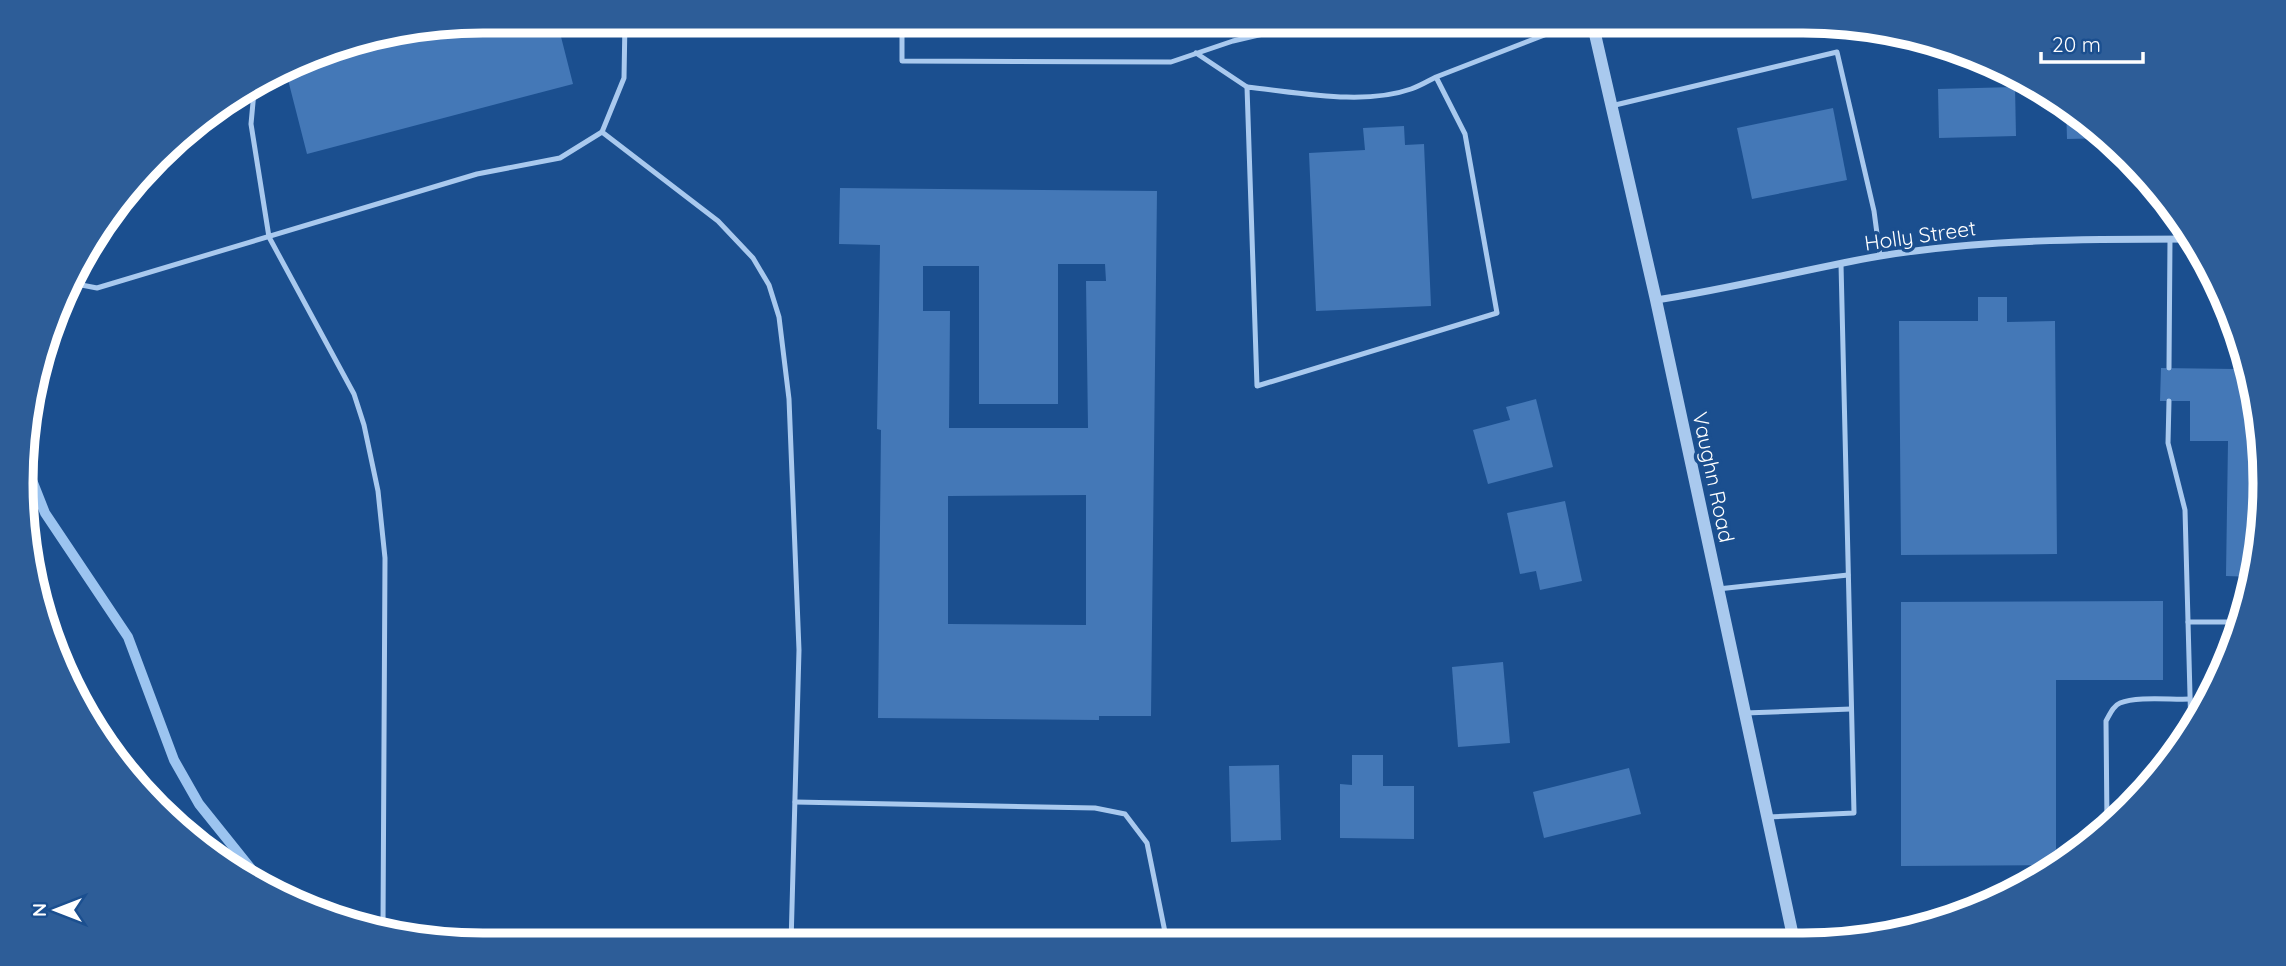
<svg xmlns="http://www.w3.org/2000/svg" width="2286" height="966" font-family="Quicksand,sans-serif">
<style>
.lines{fill:none;stroke-linecap:round;stroke-linejoin:round}
.stream{stroke:#9cc4f0;stroke-width:10}
.building{fill:#4478b7;fill-rule:evenodd}
.service{stroke:#a9c9ee;stroke-width:5}
.minor{stroke:#a9c9ee;stroke-width:7}
.tertiary{stroke:#a9c9ee;stroke-width:12}
.labels{text-anchor:middle;dominant-baseline:central;stroke-width:7;stroke-linejoin:round;paint-order:stroke}
.street-label{font-size:21px;fill:#fff;stroke:#1b4f8f}
.rim{fill:none;stroke:#fff;stroke-width:9}
</style>
<rect width="100%" height="100%" fill="#1b4f8f"/>
<g class="lines">
<polyline class="stream" points="28,456 32,480 45,513 128,637 174,760 199,804 268,890"/>
</g>
<g class="building">
<polygon points="483,21 557,21 573,84 307,154 285,68 305,59 372,41 373,44 423,31"/>
<polygon points="2015,87 2016,136 1939,138 1938,89"/>
<polygon points="2066,106 2108,136 2110,138 2067,139"/>
<polygon points="1833,108 1847,180 1752,199 1737,128"/>
<polygon points="1404,126 1405,145 1424,144 1431,306 1316,311 1309,153 1365,150 1363,128"/>
<path d="M840,188L1157,191L1151,716H1099V720L878,718L881,430L877,429L880,245L839,244ZM1058,264H1105L1106,281H1086L1088,428H949L950,311H923V266H979V404H1058ZM1086,495V625L948,624V496Z"/>
<polygon points="1978,297 2007,297 2007,322 2055,321 2057,554 1901,555 1899,321 1978,321"/>
<polygon points="2235,326 2249,364 2264,453 2261,544 2253,577 2226,576 2228,441 2190,441 2190,401 2160,401 2161,368 2235,369"/>
<polygon points="1536,399 1553,467 1488,484 1473,430 1510,420 1506,407"/>
<polygon points="1565,501 1582,581 1540,590 1536,571 1520,574 1507,513"/>
<polygon points="2163,601 2163,680 2056,680 2056,865 1901,866 1901,602"/>
<polygon points="1503,662 1510,743 1458,747 1452,667"/>
<polygon points="1352,755 1383,755 1383,786 1414,786 1414,839 1340,838 1340,784 1352,785"/>
<polygon points="1279,765 1281,840 1231,842 1229,766"/>
<polygon points="1629,768 1641,814 1544,838 1533,792"/>
</g>
<g class="lines">
<g class="service">
<polyline points="902,21 902,61 1171,62 1233,41 1320,21"/>
<polyline points="1196,53 1247,87"/>
<path d="M1436,77C1428,81 1420,86 1411,89C1363,106 1297,92 1247,87L1257,386L1497,313L1465,134L1436,77L1547,34L1592,23"/>
<polyline points="255,81 251,124 269,237 354,394 364,425 378,491 385,558 383,928"/>
<polyline points="1611,106 1837,52 1874,211 1880,256"/>
<polyline points="602,132 718,221 753,258 769,285 779,317 789,399 799,650 791,944"/>
<polyline points="71,283 97,288 477,174 560,158 602,132 624,78 625,21"/>
<polyline points="2169,368 2170,239"/>
<polyline points="2169,401 2168,443 2185,510 2191,732"/>
<polyline points="1718,589 1848,575"/>
<polyline points="2188,622 2243,622"/>
<polyline points="1745,713 1851,709"/>
<polyline points="795,802 1095,808 1125,814 1147,843 1167,942"/>
<polyline points="1768,817 1854,813 1841,264"/>
<path d="M2107,825L2106,721C2110,714 2113,706 2120,703C2137,696 2172,700 2190,699"/>
</g>
<g class="minor">
<path d="M1656,300C1731,289 1805,269 1880,256C1983,239 2088,239 2193,239"/>
<polyline points="732,944 1474,941 1793,935 1885,935"/>
</g>
<polyline class="tertiary" points="1592,21 1656,300 1794,941"/>
</g>
<g class="labels">
<g class="street-label">
<text transform="translate(1920 235) rotate(-8)">Holly Street</text>
<text transform="translate(1714 477) rotate(78)">Vaughn Road</text>
</g>
</g>
<path d="M0 0H2286V966H0ZM483 33H1803A450 450 0 0 1 2253 483V483A450 450 0 0 1 1803 933H483A450 450 0 0 1 33 483V483A450 450 0 0 1 483 33Z" fill="#2d5d98" fill-rule="evenodd"/>
<path class="rim" d="M483 33H1803A450 450 0 0 1 2253 483V483A450 450 0 0 1 1803 933H483A450 450 0 0 1 33 483V483A450 450 0 0 1 483 33Z"/>
<g transform="translate(56 910) rotate(270)" stroke="#1b4f8f" stroke-width="5" paint-order="stroke">
<path d="M0-5L12 26L0 18L-12 26Z" fill="#ffffff"/>
<text y="-10" font-size="19" font-weight="bold" text-anchor="middle" fill="#ffffff">N</text>
</g>
<path d="M2041 52v10h102v-10" fill="none" stroke="#ffffff" stroke-width="3.5"/>
<text x="2052" y="52" font-size="21" fill="#ffffff" stroke="#1b4f8f" stroke-width="5" paint-order="stroke">20 m</text>
</svg>
